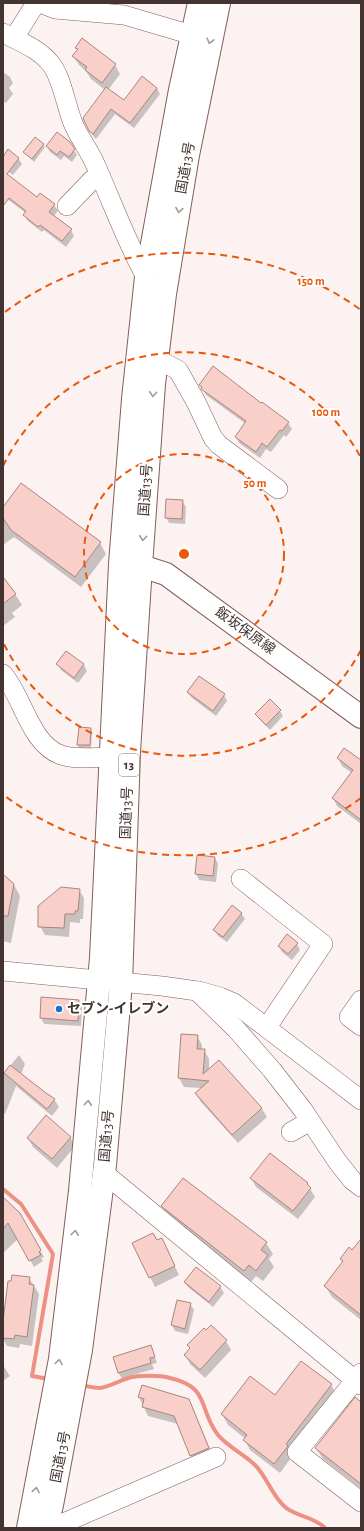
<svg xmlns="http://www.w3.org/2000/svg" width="364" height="1531" font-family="'Alegreya Sans','Noto Sans JP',sans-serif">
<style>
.shadow{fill:#0003}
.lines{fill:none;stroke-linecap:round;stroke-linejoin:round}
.stream{stroke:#ee9184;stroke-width:4}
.building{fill:#f9d0c9;stroke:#ab857f}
.minor-casing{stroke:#835f59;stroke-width:20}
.major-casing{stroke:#835f59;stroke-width:24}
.highway-casing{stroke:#835f59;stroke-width:24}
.minor{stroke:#fff;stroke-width:19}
.major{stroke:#fff;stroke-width:22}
.highway{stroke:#fff;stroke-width:22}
.oneway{stroke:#a29a98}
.ring{fill:none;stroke:#e8590c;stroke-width:2;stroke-dasharray:7 5}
.poi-dot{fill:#1570d9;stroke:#fff;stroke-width:1.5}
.labels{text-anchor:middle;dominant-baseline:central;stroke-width:4;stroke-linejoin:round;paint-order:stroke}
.shield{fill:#fff;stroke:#7c716f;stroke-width:1}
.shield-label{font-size:13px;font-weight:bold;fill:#443431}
.street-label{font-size:14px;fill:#443431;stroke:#fff}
.poi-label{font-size:14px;font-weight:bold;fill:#443431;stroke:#fff;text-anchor:start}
.centre{fill:#e8590c;stroke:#fff;stroke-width:2}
.ring-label{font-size:12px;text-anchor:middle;font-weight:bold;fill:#e8590c;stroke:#fff;stroke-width:4;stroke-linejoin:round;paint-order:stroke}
</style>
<rect width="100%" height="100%" fill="#fbf2f1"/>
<g class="shadow">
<polygon points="76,48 115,65 120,74 108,90 124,101 157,88 160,94 134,128 115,114 96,139 94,137 90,131 105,90 91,79 86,71 79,65 73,56 78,51"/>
<polygon points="3,72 10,77 13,83 9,88 13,94 6,103 3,101"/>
<polygon points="70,143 77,155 72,162 64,156 61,160 50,152 47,146"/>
<polygon points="43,145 45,147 34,162 24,152"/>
<polygon points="3,158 18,158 22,164 13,175 3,168"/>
<polygon points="3,172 37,198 40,194 54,205 58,211 53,217 71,230 74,236 66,247 44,230 42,232 28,221 24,215 26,213 3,196"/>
<polygon points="200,385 261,404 262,403 288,423 292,429 286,437 284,435 271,452 266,449 260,458 239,443 236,437 246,424 206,395"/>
<polygon points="182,501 186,507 185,524 169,523 166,517"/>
<polygon points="3,509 100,543 106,554 81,587 14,537 3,545"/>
<polygon points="3,578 15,594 22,605 12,613 15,617 3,626"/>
<polygon points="67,652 84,665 87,671 78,683 61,670 58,664"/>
<polygon points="188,693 224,695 227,701 216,716 192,698"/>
<polygon points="280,711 283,716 270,730 260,720 256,714"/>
<polygon points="80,728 90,729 92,731 91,748 79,748 78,745"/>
<polygon points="338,758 361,762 361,824 337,806 333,798 352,773 342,766"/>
<polygon points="198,856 215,858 218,864 216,882 199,880 196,874"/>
<polygon points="3,875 14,885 20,896 11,943 3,941"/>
<polygon points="79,890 84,898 83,919 80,919 80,923 70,922 69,937 45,935 40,926"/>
<polygon points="241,913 245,919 227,942 218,936 215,930"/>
<polygon points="297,944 300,950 292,960 282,952 279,946"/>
<polygon points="79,1001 82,1007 81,1026 44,1024 41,1018"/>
<polygon points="197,1036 202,1045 202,1050 204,1050 209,1059 209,1071 219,1061 262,1109 267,1117 238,1143 201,1102 196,1094 202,1088 184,1087 179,1078"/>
<polygon points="19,1055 25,1064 21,1074 54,1099 59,1107 52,1116 16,1086 5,1114 3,1114 3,1075"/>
<polygon points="70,1137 75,1146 57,1168 33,1147 28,1138"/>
<polygon points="251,1178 307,1184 315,1197 298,1219 256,1187"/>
<polygon points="3,1204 19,1214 44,1257 41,1258 43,1261 34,1267 18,1239 3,1253"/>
<polygon points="162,1206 266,1243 273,1254 269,1259 274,1267 263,1281 256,1276 251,1282 169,1217"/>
<polygon points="361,1240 361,1320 332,1297 325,1286 344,1263 341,1259 353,1251"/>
<polygon points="157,1241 166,1248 179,1275 155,1287 134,1243"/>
<polygon points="196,1269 220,1287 224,1293 213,1307 189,1288 185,1283"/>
<polygon points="29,1278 39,1294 32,1346 20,1344 19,1348 7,1346 3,1339 3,1328"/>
<polygon points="177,1301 190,1304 194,1310 188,1334 175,1331 172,1325"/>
<polygon points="211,1327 226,1341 231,1350 205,1378 190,1364 185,1355 190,1349 188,1346"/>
<polygon points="151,1346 157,1363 152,1364 154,1369 122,1378 118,1373"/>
<polygon points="3,1365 10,1376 3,1381"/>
<polygon points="331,1385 337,1395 280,1473 250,1450 245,1440 246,1439 228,1425 222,1414 275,1397"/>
<polygon points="139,1397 188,1399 193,1409 213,1457 196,1464 191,1456 178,1424 148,1416"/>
<polygon points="361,1403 361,1489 323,1459 316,1448"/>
</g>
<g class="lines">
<g class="stream">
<polyline points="3,1189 21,1204 53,1254 32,1376 49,1379"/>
<path d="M82,1385C87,1386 94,1388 100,1388C109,1387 119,1381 128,1378C138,1375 161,1375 170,1378C211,1387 198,1410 218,1435C228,1447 244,1454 255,1465C267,1477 272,1496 285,1507C297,1517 315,1517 325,1528"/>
</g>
</g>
<g class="building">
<polygon points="82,38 116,64 102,83 85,70 87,67 72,56 78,49 75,48"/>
<polygon points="142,76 157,88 130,123 111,109 93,134 89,131 83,118 106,87 124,100"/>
<polygon points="57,132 70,142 75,149 69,157 60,151 57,155 46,146"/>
<polygon points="35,137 44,144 32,159 23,152"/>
<polygon points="8,149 19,158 7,174 37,197 40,193 55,204 49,212 72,229 62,241 40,225 38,227 23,215 26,211 9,198 3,206 3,157"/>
<polygon points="213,366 261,403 262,402 289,422 282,431 280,430 267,447 262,443 256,452 235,437 246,421 201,389 202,387 199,385"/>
<polygon points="21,483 101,542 75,577 11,530 3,518 3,507"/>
<polygon points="166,499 183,500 182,519 165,518"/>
<polygon points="3,577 16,594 3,604"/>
<polygon points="66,651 84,664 74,678 56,664"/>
<polygon points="199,676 225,694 213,711 187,692"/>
<polygon points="270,699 281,710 266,725 255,714"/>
<polygon points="79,727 91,728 90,745 77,745"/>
<polygon points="344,748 361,760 361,820 332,798 353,770 337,758"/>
<polygon points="197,855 215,857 213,876 195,874"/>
<polygon points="3,874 14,884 8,916 3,916"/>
<polygon points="61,887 80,889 78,911 75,911 75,914 65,914 64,928 38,927 38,906"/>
<polygon points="232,905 242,913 223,937 213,930"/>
<polygon points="287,934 298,943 288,954 278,946"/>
<polygon points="41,997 79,1000 78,1021 40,1018"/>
<polygon points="181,1034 198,1035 197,1049 205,1049 203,1074 219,1060 262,1108 232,1135 195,1093 209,1081 178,1078"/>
<polygon points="10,1065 46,1093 55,1099 47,1109 4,1073"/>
<polygon points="46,1115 71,1137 52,1159 27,1138"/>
<polygon points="270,1153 308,1183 307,1184 311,1188 293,1211 250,1178"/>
<polygon points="183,1178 267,1242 261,1250 268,1255 256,1271 249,1265 244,1271 161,1206"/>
<polygon points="3,1197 20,1213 41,1250 39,1252 41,1255 29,1261 8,1223 3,1229"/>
<polygon points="153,1233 157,1240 162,1238 175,1266 149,1278 132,1243"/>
<polygon points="361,1239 361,1315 324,1286 343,1261 340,1259 349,1247 352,1250"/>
<polygon points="196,1267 221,1286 209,1302 184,1282"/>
<polygon points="12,1275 30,1277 29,1284 34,1285 27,1337 15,1335 14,1339 3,1338 3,1321 8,1281 11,1281"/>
<polygon points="177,1300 191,1303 185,1329 171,1325"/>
<polygon points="211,1325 227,1340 200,1370 184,1355 190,1348 187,1345 204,1328 206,1330"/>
<polygon points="151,1345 155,1357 150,1358 151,1363 118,1373 113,1357"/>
<polygon points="301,1361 332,1384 286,1444 288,1446 274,1464 243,1440 247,1435 221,1414 250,1376 275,1395"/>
<polygon points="142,1385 189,1399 209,1448 190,1456 174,1416 142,1407 144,1399 138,1397"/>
<polygon points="355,1397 361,1402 361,1484 315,1448"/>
</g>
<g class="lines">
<g class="minor-casing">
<g id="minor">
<polyline points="40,3 55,9 124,15 192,35"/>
<path d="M3,33C20,42 38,48 51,64C62,78 66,106 73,123C79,138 90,151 96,166C113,204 126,241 146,277"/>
<polyline points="14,38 36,3"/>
<polyline points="67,206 92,180 101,177"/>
<polyline points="157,359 178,370 196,402 213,438 219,445 278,489"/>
<path d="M3,674C23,697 30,744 61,755C76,760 95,757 110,757"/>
<polyline points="241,879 323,944 267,1027"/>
<polyline points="3,971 162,986 197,991 236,1029 272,1070 303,1110 337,1161 352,1180 361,1187"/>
<polyline points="199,991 220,997 234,1003 361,1100"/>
<polyline points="361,1000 349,1017 361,1026"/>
<polyline points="291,1132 310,1121"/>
<polyline points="104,1173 361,1385"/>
<polyline points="361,1373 297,1452 361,1502"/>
<polyline points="52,1528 216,1457"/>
</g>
</g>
<g class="major-casing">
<polyline id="major" points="123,565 141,566 166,574 361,717"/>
</g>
<g class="highway-casing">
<g id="highway">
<polyline points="28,1528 60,1359 80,1191 101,958 120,564 133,399 146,277 180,90 199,3"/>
<polyline points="46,1528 52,1505 81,1350 105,1165 121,983 129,752 141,566 154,384 165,294 188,155 219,3"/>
</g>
</g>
<use href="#minor" class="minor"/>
<use href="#major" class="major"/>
<use href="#highway" class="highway"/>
</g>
<defs><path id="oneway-chevron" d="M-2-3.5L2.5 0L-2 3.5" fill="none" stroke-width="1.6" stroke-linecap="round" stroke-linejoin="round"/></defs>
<g class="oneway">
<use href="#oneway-chevron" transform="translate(210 41) rotate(103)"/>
<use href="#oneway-chevron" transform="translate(179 210) rotate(99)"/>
<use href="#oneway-chevron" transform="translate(153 394) rotate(94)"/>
<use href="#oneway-chevron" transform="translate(143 538) rotate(94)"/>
<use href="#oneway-chevron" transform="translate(88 1103) rotate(-85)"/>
<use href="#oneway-chevron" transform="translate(75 1233) rotate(-83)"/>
<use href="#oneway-chevron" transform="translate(59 1362) rotate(-81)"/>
<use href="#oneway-chevron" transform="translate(36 1490) rotate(-80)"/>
</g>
<g class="ring">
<circle cx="184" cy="554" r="100"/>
<path d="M361 650A201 201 0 0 1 3 642M3 466A201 201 0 0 1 361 458"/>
<path d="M361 798A301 301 0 0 1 5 796M5 312A301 301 0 0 1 361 310"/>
</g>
<circle class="poi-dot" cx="59" cy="1009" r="4"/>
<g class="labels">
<rect class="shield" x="119" y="754" width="20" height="22" rx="3"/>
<g class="shield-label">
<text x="129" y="765">13</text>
</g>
<g class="street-label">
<text transform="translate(186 168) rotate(-80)">国道13号</text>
<text transform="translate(146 490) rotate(-86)">国道13号</text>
<text transform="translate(245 631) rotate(36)">飯坂保原線</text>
<text transform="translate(127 813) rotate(-88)">国道13号</text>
<text transform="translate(107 1136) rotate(-85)">国道13号</text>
<text transform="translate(61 1457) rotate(-79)">国道13号</text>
</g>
<g class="poi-label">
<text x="67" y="1009">セブン-イレブン</text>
</g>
</g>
<circle cx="184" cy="554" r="6" class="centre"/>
<g class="ring-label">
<text x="311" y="285">150 m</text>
<text x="326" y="416">100 m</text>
<text x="255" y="487">50 m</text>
</g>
<rect width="364" height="1531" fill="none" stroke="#443431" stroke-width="8"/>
</svg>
